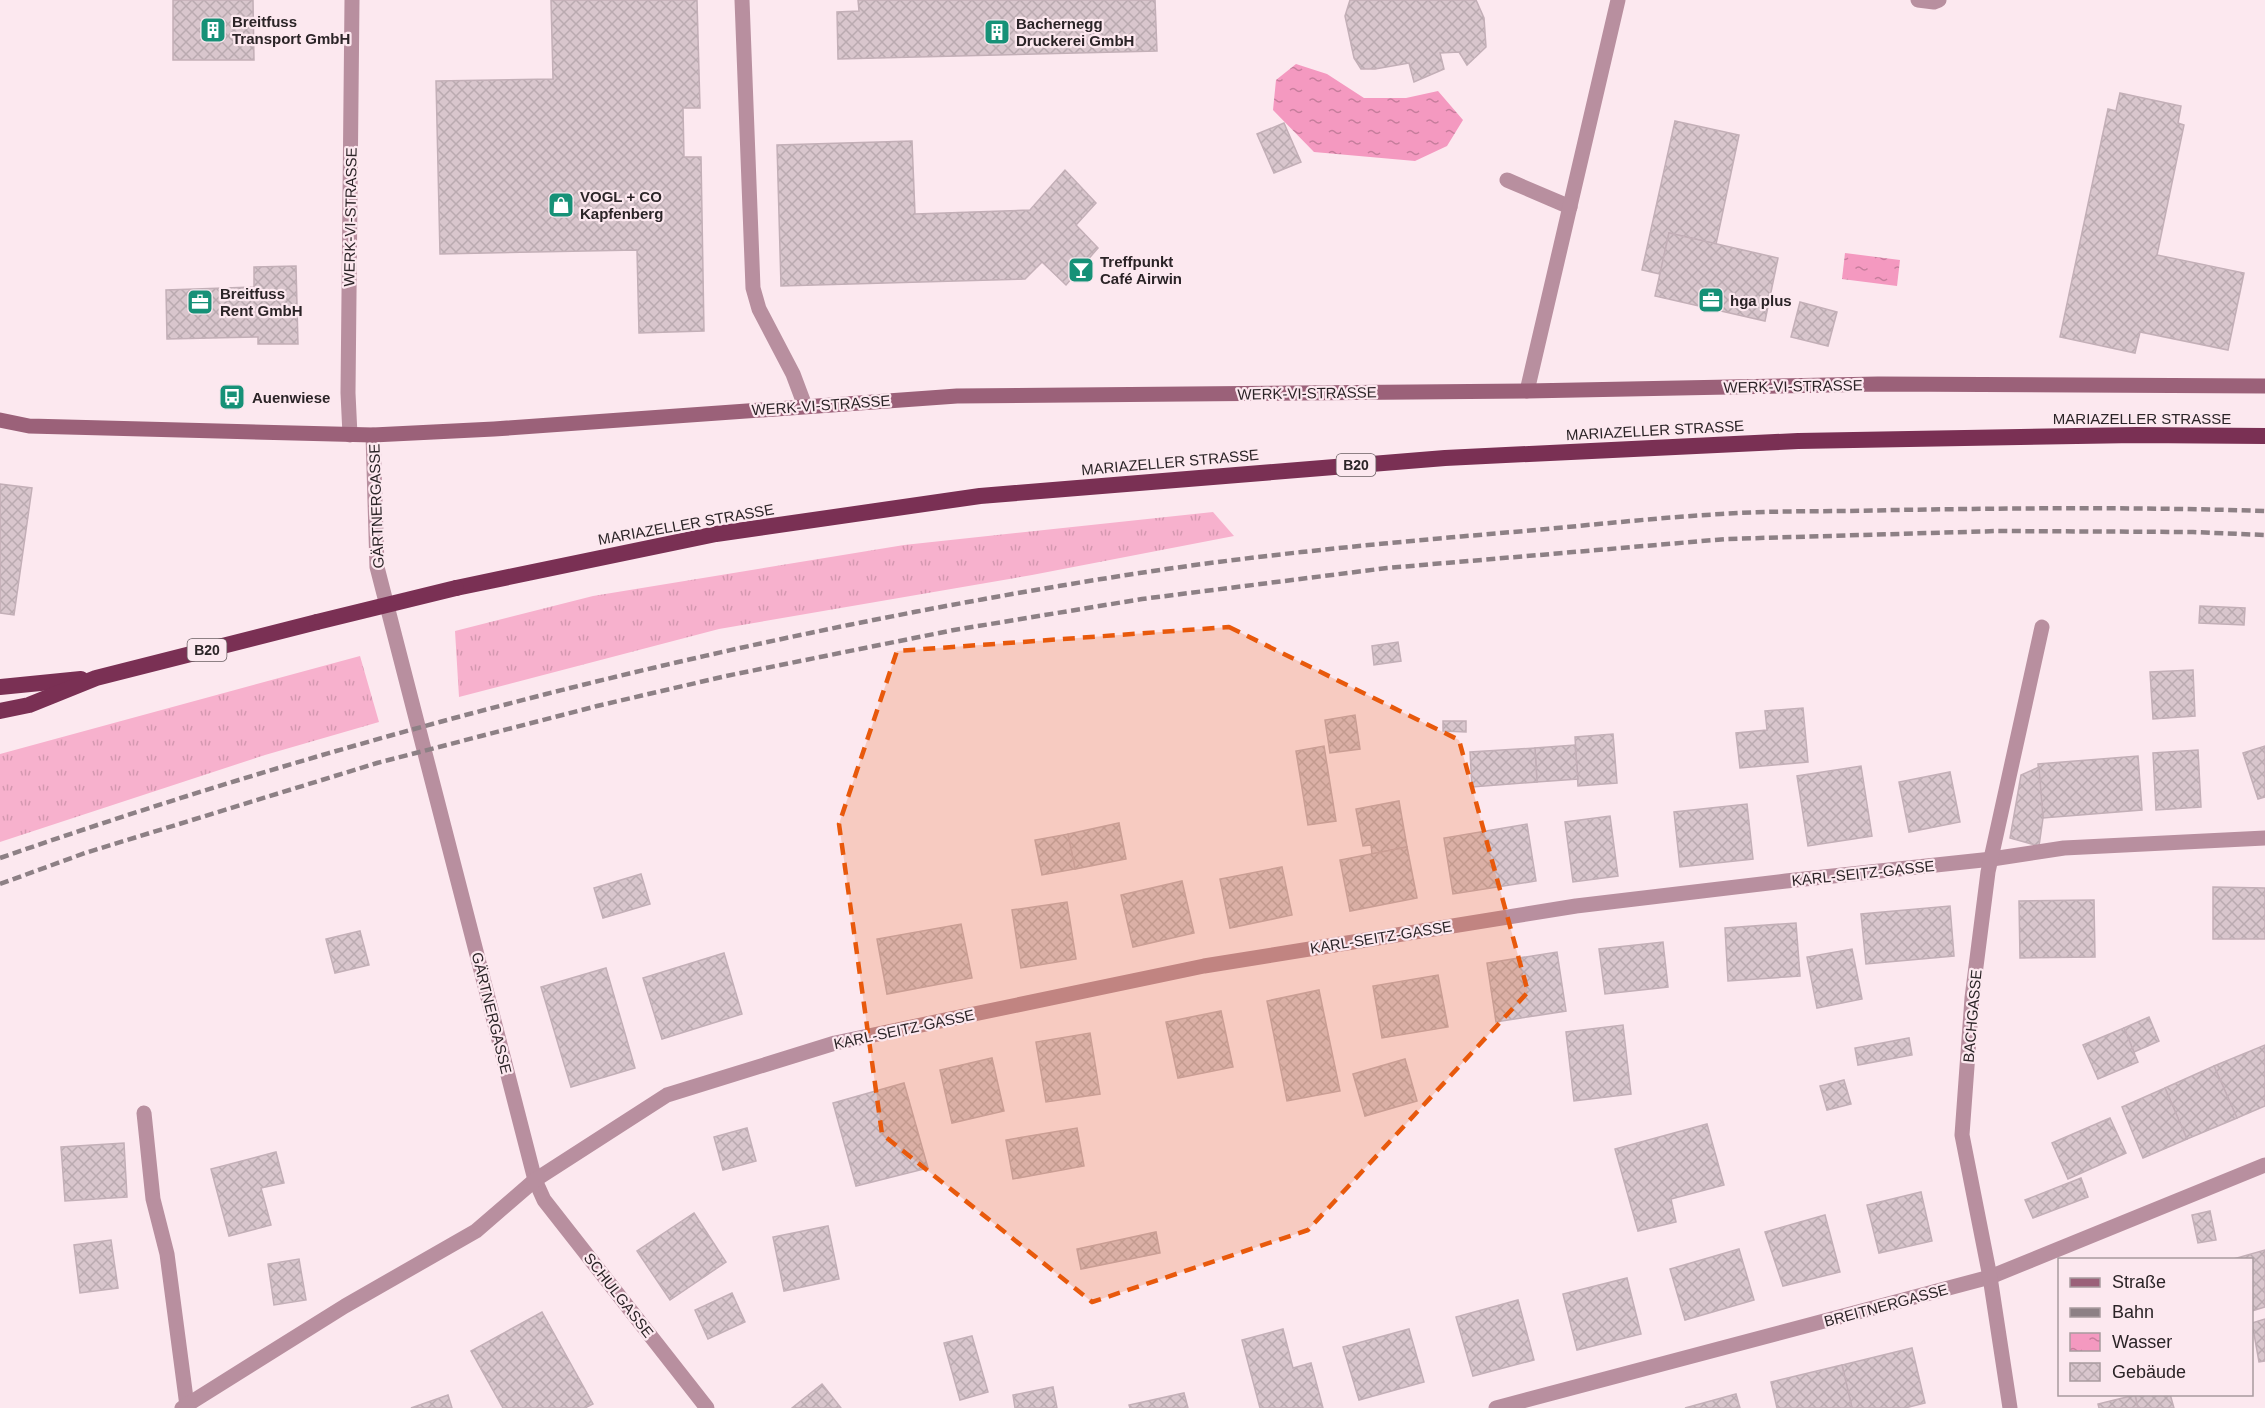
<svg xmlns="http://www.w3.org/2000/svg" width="2265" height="1408" font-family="Helvetica,sans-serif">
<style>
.grass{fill:url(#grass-tufts)}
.water{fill:url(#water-ripples)}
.building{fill:url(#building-cross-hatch);stroke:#c3afb7;stroke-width:1.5}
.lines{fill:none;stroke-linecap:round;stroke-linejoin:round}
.service{stroke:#b88f9f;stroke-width:15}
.minor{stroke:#b88f9f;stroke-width:15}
.secondary{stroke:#9b6179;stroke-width:15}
.trunk{stroke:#7a3054;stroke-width:16}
.rail{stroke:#8d8085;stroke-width:4.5;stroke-dasharray:9 4.5;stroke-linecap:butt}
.trunk-bridge{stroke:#7a3054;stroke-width:16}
.marked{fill:#e8590c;fill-opacity:0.2;stroke:#e8590c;stroke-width:4.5;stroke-dasharray:12 8;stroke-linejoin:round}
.labels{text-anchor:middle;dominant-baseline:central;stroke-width:4.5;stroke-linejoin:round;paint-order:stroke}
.shield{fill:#fce8ef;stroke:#6a5f63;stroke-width:1.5}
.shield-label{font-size:14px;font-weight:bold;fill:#2b2427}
.poi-label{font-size:15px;font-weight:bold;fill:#2b2427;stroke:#fce8ef;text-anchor:start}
.street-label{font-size:15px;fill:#2b2427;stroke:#fce8ef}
</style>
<defs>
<pattern id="grass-tufts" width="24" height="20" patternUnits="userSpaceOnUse" patternTransform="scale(1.5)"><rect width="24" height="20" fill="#f7b1cd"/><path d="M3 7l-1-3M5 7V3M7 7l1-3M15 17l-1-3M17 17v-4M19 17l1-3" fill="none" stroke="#d498b0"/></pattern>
<pattern id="water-ripples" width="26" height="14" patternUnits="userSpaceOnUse" patternTransform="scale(1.5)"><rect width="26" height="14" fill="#f499c0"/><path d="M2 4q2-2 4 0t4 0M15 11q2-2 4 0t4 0" fill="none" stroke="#c67d9c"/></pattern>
<pattern id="building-cross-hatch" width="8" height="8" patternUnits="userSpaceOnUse" patternTransform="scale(1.5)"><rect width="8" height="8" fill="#d9c6cd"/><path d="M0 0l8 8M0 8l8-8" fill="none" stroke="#baaab0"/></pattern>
</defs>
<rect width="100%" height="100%" fill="#fce8ef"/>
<g class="grass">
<polygon points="1213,512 1234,536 1032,575 719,629 459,697 455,631 593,596 904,545"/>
<polygon points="360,656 379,722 265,755 0,842 0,754"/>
</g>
<g class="water">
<polygon points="1296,64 1327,74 1364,98 1406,98 1438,91 1463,120 1447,146 1415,161 1314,152 1273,110 1276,80"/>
<polygon points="1845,253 1900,260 1897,286 1842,279"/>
</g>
<g class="building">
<polygon points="173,0 253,0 254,60 173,60"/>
<polygon points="551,0 697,0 700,108 683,108 684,157 701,157 704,331 639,333 637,250 440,254 436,81 553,79"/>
<polygon points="858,0 1155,0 1157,51 838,59 837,12 859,11"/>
<polygon points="1350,0 1476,0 1484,18 1486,47 1467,65 1459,52 1440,53 1444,69 1414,82 1409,63 1375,69 1361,69 1354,58 1345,16"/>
<polygon points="2120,93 2181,106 2178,123 2184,125 2157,255 2244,273 2228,350 2140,332 2135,353 2060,337 2108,109 2116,111"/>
<polygon points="1675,121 1739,135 1716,244 1669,233 1660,274 1642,270"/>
<polygon points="1284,123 1301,162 1274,173 1257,134"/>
<polygon points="912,141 915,214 1030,210 1065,170 1096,203 1076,225 1098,248 1066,285 1042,262 1025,279 781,286 777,145"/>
<polygon points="1669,233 1778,258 1765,321 1655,296"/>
<polygon points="296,266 298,344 258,344 258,337 167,339 166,290 254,287 254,267"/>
<polygon points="1800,302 1837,312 1828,346 1791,337"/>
<polygon points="0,484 32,488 14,615 0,613"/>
<polygon points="2200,606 2245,608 2244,625 2199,623"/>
<polygon points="1398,642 1401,661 1374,665 1372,646"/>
<polygon points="2193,670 2195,716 2153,719 2150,672"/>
<polygon points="1803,708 1808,762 1740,768 1736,733 1767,730 1765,711"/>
<polygon points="1355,715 1360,749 1330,753 1325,720"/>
<polygon points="1443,721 1466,721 1466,732 1443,731"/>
<polygon points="1613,734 1617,783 1578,786 1575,737"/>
<polygon points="1575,745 1578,779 1537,782 1535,748"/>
<polygon points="1324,746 1336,821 1308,825 1296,751"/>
<polygon points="2265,746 2265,797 2258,799 2243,753"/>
<polygon points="1535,748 1537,782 1472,787 1470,752"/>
<polygon points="2198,750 2201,807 2156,810 2153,753"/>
<polygon points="2138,756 2142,810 2043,818 2038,764"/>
<polygon points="1861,766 1872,836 1808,846 1797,776"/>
<polygon points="2039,767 2043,818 2039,846 2010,838 2021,775"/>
<polygon points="1950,772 1960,822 1909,832 1899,782"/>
<polygon points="1399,801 1407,847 1372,854 1371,845 1363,846 1356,809"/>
<polygon points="1747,804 1753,859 1680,867 1674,812"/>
<polygon points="1610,816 1618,876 1573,882 1565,822"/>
<polygon points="1119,823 1126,859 1075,869 1068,834"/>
<polygon points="1527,824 1536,881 1453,894 1444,838"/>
<polygon points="1068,834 1075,869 1042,875 1035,840"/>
<polygon points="1407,847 1417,898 1350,911 1340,860"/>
<polygon points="1282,867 1292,915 1230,928 1220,879"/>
<polygon points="641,874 650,904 603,918 594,888"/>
<polygon points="1182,881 1194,933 1133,947 1121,895"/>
<polygon points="2213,887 2265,888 2265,939 2213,939"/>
<polygon points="2094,900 2095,957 2020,958 2019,901"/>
<polygon points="1067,902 1076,959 1021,968 1012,910"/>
<polygon points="1950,906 1954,956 1866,964 1861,914"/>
<polygon points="1796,923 1800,976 1728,981 1725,928"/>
<polygon points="961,924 972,978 887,994 877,939"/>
<polygon points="360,931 369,965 335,973 326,939"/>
<polygon points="1663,942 1668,987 1605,994 1599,949"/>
<polygon points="1852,949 1862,999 1817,1008 1807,957"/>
<polygon points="1557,952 1566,1011 1496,1022 1487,963"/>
<polygon points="724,953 742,1014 662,1039 643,978"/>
<polygon points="606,968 635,1068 571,1087 541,987"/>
<polygon points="1438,975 1448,1027 1382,1038 1373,986"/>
<polygon points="1319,990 1340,1091 1287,1101 1267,1001"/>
<polygon points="1221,1011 1233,1067 1178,1078 1166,1022"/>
<polygon points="2149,1017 2159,1041 2134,1052 2124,1028"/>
<polygon points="1623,1025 1631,1094 1574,1101 1566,1032"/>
<polygon points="2124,1028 2138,1062 2098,1079 2083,1045"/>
<polygon points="1090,1033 1100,1094 1046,1102 1036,1042"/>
<polygon points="1909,1038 1912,1055 1858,1065 1855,1048"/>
<polygon points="2265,1045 2265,1106 2237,1118 2214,1066"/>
<polygon points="992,1058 1004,1111 952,1123 940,1070"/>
<polygon points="1405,1059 1417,1101 1365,1116 1353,1074"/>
<polygon points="2214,1066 2237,1118 2187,1139 2165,1088"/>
<polygon points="1844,1080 1851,1104 1827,1110 1820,1086"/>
<polygon points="904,1083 928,1168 856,1186 833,1103"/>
<polygon points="2165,1088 2187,1139 2143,1158 2122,1107"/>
<polygon points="2110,1118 2126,1153 2068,1179 2052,1143"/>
<polygon points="1707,1124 1724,1185 1671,1199 1676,1222 1638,1231 1615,1149"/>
<polygon points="747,1128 756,1161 723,1170 714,1137"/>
<polygon points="1077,1128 1084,1166 1013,1179 1006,1140"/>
<polygon points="124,1143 127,1197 65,1201 61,1147"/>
<polygon points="276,1152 284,1183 261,1188 271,1225 229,1236 211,1169"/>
<polygon points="2081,1178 2088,1197 2033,1218 2025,1200"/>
<polygon points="1921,1192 1932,1241 1879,1253 1867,1205"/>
<polygon points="2210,1211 2216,1240 2198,1243 2192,1215"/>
<polygon points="694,1213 726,1262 670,1300 637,1251"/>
<polygon points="1825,1215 1840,1272 1783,1286 1765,1232"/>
<polygon points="828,1226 839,1279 784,1291 773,1237"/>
<polygon points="1156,1232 1160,1253 1081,1269 1077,1249"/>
<polygon points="111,1240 118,1288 80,1293 74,1245"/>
<polygon points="1739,1249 1754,1300 1685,1320 1670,1269"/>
<polygon points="2265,1250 2265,1307 2252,1311 2252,1260 2230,1260"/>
<polygon points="299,1259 306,1300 274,1305 268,1264"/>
<polygon points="1627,1278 1641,1334 1577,1350 1563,1294"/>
<polygon points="732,1293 745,1322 708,1339 695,1310"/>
<polygon points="1518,1300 1534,1360 1473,1376 1456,1317"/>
<polygon points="542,1312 593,1404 585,1408 503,1408 471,1351"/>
<polygon points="2265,1319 2265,1361 2259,1362 2252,1323"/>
<polygon points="1283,1329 1293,1368 1311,1363 1323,1408 1260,1408 1242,1340"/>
<polygon points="1409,1329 1424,1382 1359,1400 1343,1347"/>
<polygon points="972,1336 988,1392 960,1400 944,1343"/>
<polygon points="1912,1348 1925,1403 1905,1408 1852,1408 1842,1365"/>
<polygon points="1842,1365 1852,1408 1777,1408 1771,1382"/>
<polygon points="822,1384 841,1408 792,1408"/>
<polygon points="1053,1387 1057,1408 1015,1408 1013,1395"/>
<polygon points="1184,1393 1188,1408 1130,1408 1129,1405"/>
<polygon points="1736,1394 1740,1408 1685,1408"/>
<polygon points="2170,1394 2174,1408 2138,1408 2135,1395"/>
<polygon points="448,1395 452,1408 411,1408"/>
<polygon points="2135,1395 2138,1408 2099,1408 2098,1404"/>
</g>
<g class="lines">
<g class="service">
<polyline points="742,0 753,288 759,309 793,374 805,406"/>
<polyline points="1918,0 1934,2 1939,0"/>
<polyline points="1507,180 1570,207"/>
<polyline points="1527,391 1618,0"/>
<polyline points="350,435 348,393 352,0"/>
<polyline points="144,1113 153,1199 167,1254 187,1406"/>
</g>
<g class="minor">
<polyline points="373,435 377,567 535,1180 544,1200 707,1408"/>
<polyline points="182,1408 345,1306 476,1231 535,1180 667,1095 835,1043 1204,966 1576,906 1786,881 1992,859 2064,848 2265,838"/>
<polyline points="1496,1408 1990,1277 2265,1165"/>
<polyline points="2010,1408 1990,1277 1962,1135 1972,998 1988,872 2042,627"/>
</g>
<polyline class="secondary" points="0,420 29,426 373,435 494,429 957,396 1527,391 1878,384 2265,386"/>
<g class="trunk">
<polyline points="456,588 716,534 980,496 1445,458 1798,441 2136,435 2265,436"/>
<polyline points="0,687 81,679"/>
<polyline points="0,711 29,705 96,678 317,622"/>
</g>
<g class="rail">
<path d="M0,858C368,730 748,634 1133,574C1263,554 1394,542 1525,531C1590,525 1655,518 1721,514C1778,510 1837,512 1894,510C2018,508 2142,507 2265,511"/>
<polyline points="0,884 85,853 377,763 597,706 726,676 954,630 1142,599 1387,568 1726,539 1998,531 2193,532 2265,535"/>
</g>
<polyline class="trunk-bridge" points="317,622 456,588"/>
</g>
<path class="marked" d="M1229,627L1459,740L1528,992L1308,1230L1092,1302L882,1134L839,824L897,651Z"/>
<defs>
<g id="building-square" transform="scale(1.35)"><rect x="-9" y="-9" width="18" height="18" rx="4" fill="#169177" stroke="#fce8ef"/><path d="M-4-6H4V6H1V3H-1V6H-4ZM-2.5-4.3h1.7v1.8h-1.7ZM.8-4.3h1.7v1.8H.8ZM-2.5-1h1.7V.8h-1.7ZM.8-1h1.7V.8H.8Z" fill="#fff"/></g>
<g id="shop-square" transform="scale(1.35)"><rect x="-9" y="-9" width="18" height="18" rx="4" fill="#169177" stroke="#fce8ef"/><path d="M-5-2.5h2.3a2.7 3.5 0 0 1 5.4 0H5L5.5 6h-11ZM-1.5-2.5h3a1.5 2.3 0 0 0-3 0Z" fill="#fff"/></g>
<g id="bar-square" transform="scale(1.35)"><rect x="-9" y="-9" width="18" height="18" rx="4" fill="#169177" stroke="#fce8ef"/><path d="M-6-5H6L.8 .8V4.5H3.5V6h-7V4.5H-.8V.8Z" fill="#fff"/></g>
<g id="office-square" transform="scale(1.35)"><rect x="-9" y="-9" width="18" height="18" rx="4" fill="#169177" stroke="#fce8ef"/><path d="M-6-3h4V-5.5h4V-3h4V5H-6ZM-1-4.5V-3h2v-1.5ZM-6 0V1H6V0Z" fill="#fff"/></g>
<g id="bus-square" transform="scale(1.35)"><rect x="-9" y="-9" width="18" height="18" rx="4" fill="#169177" stroke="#fce8ef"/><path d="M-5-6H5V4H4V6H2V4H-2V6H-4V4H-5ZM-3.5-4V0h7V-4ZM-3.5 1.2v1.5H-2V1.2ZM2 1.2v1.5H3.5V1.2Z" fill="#fff"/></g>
</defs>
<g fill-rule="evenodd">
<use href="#building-square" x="213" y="30"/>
<use href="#building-square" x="997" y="32"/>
<use href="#shop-square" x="561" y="205"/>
<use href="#bar-square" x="1081" y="270"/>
<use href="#office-square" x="1711" y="300"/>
<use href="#office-square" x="200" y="302"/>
<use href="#bus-square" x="232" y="397"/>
</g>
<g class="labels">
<g class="shield">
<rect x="1336.5" y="454" width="39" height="22" rx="4.5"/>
<rect x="187.5" y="639" width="39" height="22" rx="4.5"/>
</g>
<g class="shield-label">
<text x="1356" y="465">B20</text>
<text x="207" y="650">B20</text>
</g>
<g class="poi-label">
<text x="232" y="21">Breitfuss<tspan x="232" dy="17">Transport GmbH</tspan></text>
<text x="1016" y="23">Bachernegg<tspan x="1016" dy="17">Druckerei GmbH</tspan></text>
<text x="580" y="196">VOGL + CO<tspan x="580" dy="17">Kapfenberg</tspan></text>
<text x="1100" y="261">Treffpunkt<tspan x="1100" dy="17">Café Airwin</tspan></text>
<text x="220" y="293">Breitfuss<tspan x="220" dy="17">Rent GmbH</tspan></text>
<text x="1730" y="300">hga plus</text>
<text x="252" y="397">Auenwiese</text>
</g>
<g class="street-label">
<text transform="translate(350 217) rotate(-89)">WERK-VI-STRASSE</text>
<text transform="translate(1793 386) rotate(-1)">WERK-VI-STRASSE</text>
<text transform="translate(1307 393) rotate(-1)">WERK-VI-STRASSE</text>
<text transform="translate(821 405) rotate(-4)">WERK-VI-STRASSE</text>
<text x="2142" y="418">MARIAZELLER STRASSE</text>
<text transform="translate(1655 430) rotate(-3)">MARIAZELLER STRASSE</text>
<text transform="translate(1170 462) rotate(-5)">MARIAZELLER STRASSE</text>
<text transform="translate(376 506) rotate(-92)">GÄRTNERGASSE</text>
<text transform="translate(686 524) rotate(-10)">MARIAZELLER STRASSE</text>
<text transform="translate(1863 873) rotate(-6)">KARL-SEITZ-GASSE</text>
<text transform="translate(1381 937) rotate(-9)">KARL-SEITZ-GASSE</text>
<text transform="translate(492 1013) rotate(76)">GÄRTNERGASSE</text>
<text transform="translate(1972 1016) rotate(-85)">BACHGASSE</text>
<text transform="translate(904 1029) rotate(-12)">KARL-SEITZ-GASSE</text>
<text transform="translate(619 1295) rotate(52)">SCHULGASSE</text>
<text transform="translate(1886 1305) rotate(-15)">BREITNERGASSE</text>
</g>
</g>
<rect x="2058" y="1258" width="195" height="138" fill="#fce8ef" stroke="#a89a9f" stroke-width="1.5"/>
<rect x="2070" y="1278" width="30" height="9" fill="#9b6179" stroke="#a89a9f" stroke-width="1.5"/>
<text x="2112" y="1288" font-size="18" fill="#2b2427">Straße</text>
<rect x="2070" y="1308" width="30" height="9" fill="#8d8085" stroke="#a89a9f" stroke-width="1.5"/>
<text x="2112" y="1318" font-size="18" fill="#2b2427">Bahn</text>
<rect x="2070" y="1333" width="30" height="18" fill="url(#water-ripples)" stroke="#a89a9f" stroke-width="1.5"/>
<text x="2112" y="1348" font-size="18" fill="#2b2427">Wasser</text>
<rect x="2070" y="1363" width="30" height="18" fill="url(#building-cross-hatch)" stroke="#a89a9f" stroke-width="1.5"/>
<text x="2112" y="1378" font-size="18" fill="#2b2427">Gebäude</text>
</svg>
